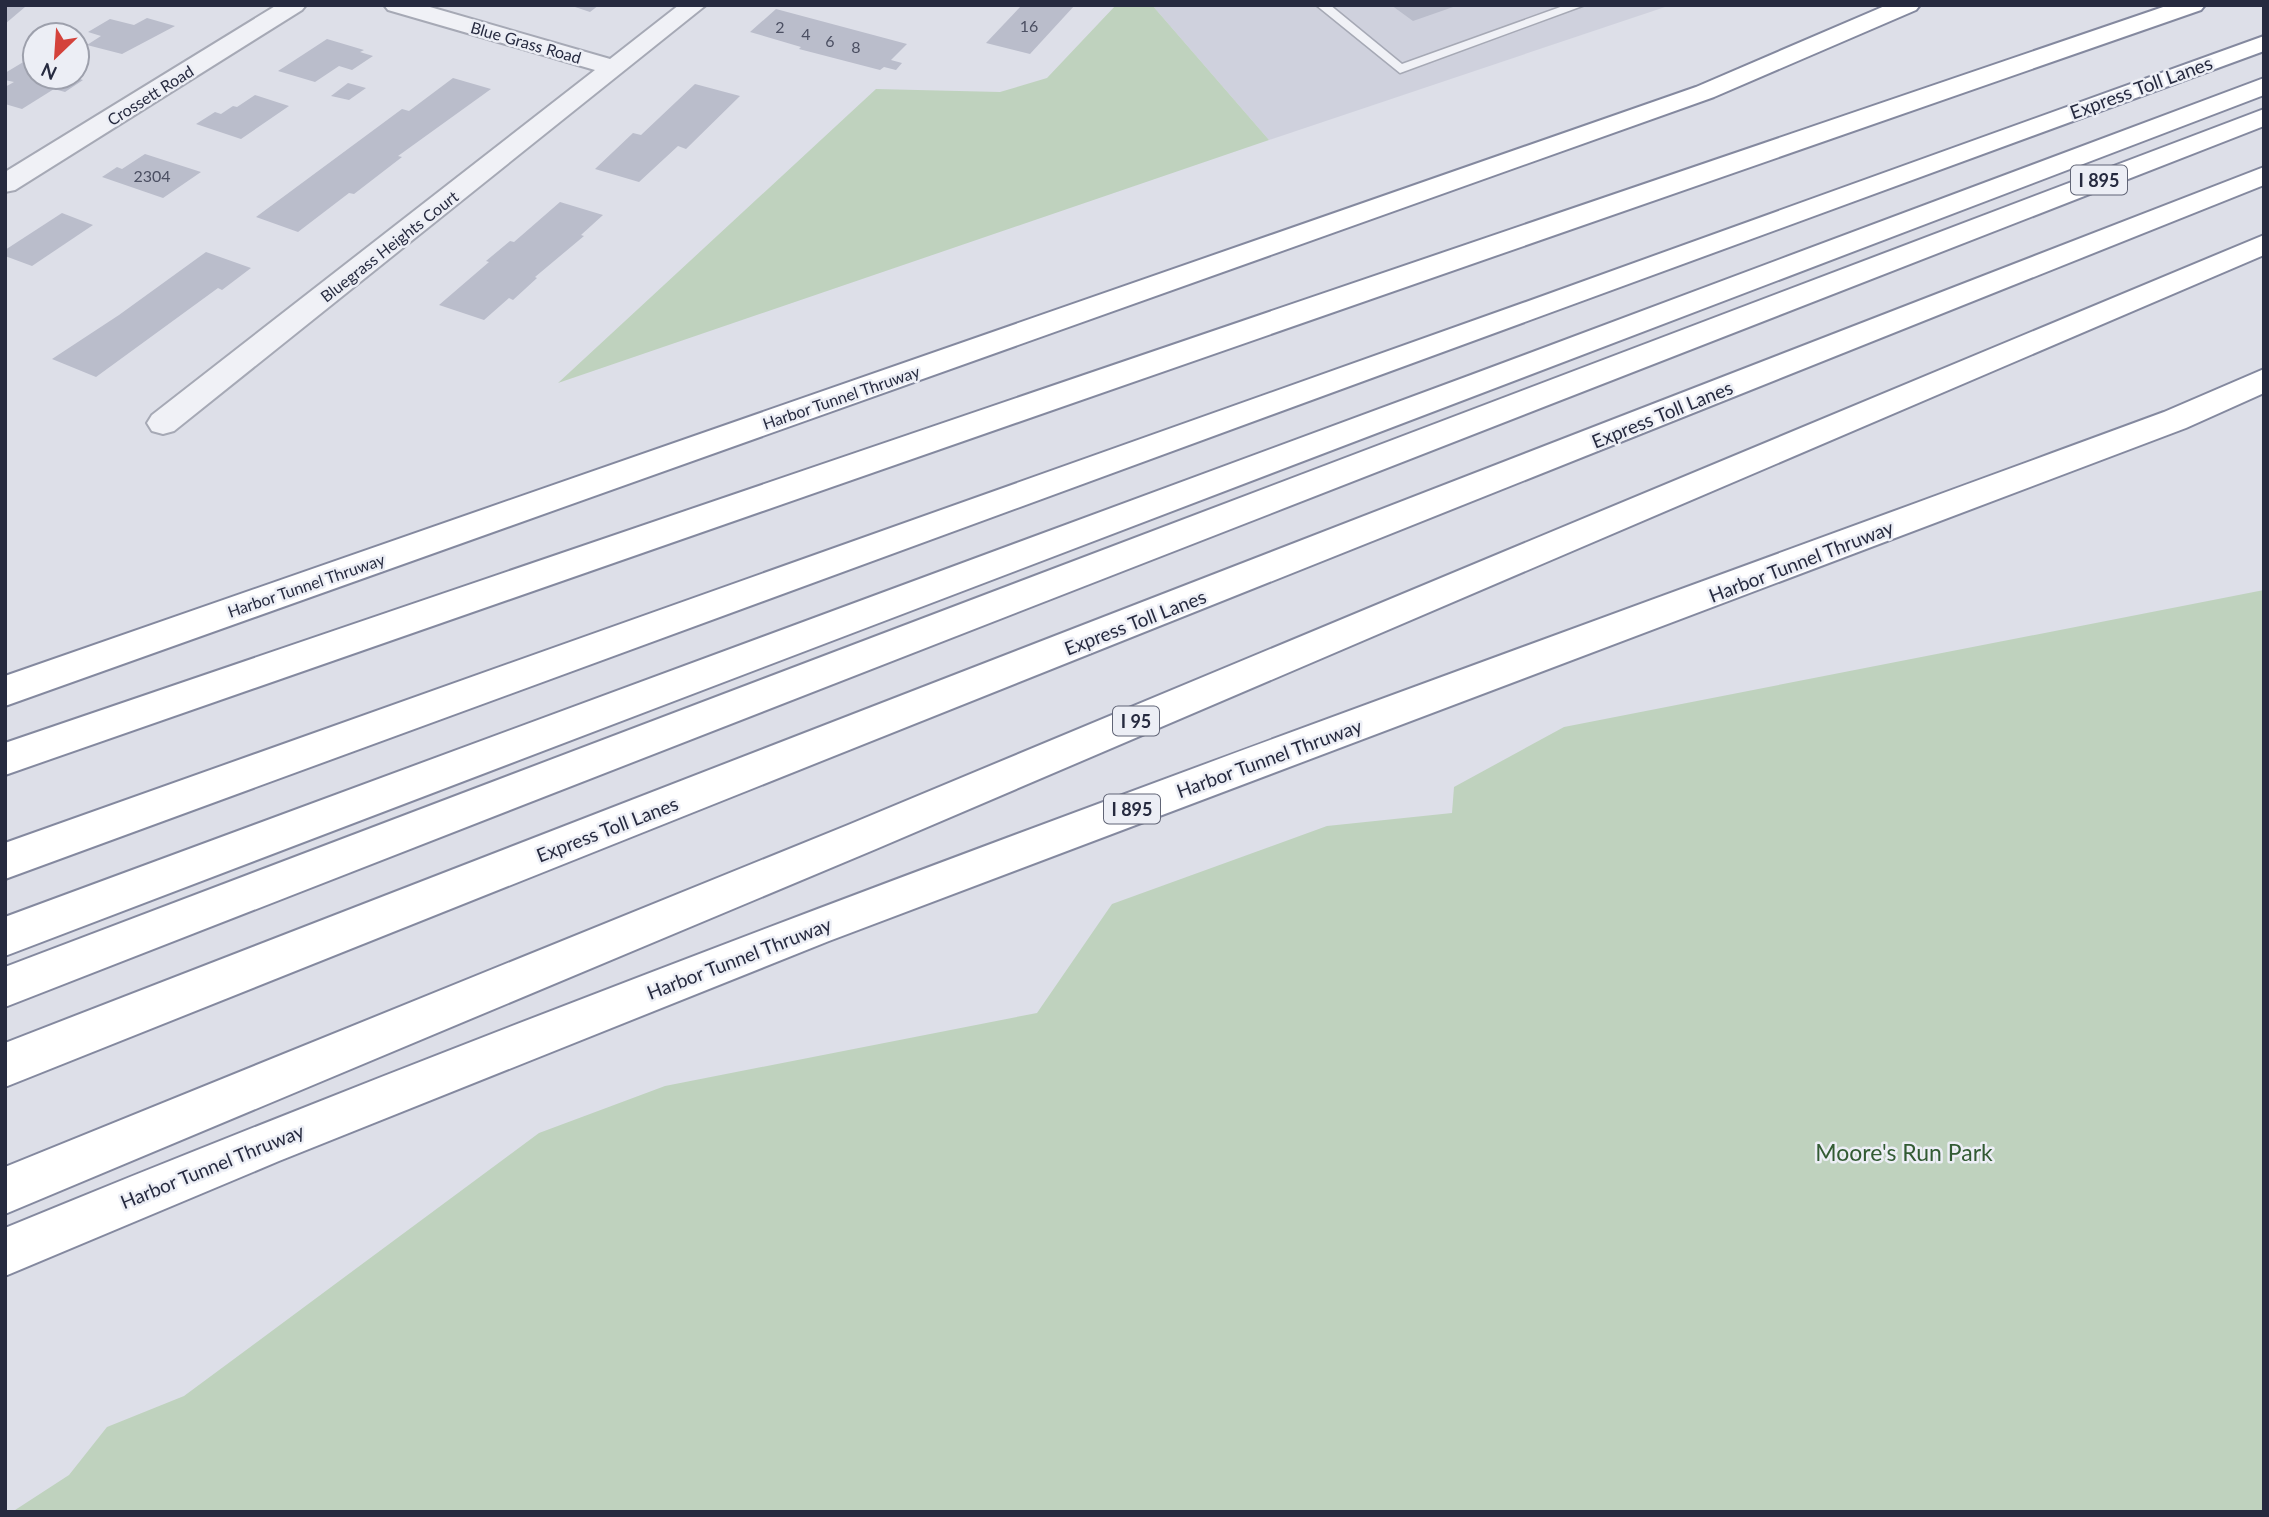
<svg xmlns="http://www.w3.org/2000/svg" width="2269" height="1517" font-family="Lato,sans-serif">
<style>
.built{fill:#cfd1dd}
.green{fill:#bfd2be}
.building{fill:#babdcb}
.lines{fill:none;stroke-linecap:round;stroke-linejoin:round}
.lane-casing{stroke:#a6a9b5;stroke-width:3}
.street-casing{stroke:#a6a9b5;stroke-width:4}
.highway-casing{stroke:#84899f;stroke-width:4}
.lane{fill:#f0f1f6;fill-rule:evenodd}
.street{fill:#f0f1f6;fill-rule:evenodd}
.highway{fill:#fff;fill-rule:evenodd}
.labels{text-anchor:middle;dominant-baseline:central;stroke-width:5;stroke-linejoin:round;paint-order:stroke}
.number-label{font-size:16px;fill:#4b4f62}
.far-street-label{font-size:16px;fill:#262a3f;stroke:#eceef5}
.shield{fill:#eceef5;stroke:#616576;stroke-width:2}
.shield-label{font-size:18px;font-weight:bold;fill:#262a3f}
.street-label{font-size:19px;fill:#262a3f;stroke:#eceef5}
.near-park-label{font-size:23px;fill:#325b33;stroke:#eceef5}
</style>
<rect width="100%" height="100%" fill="#dddfe8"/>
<polygon class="built" points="1152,5 1671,5 1269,140"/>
<g class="green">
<polygon points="1116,5 1152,5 1269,140 558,383 876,89 1000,92 1047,78"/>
<polygon points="2264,590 2264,1512 12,1512 69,1475 107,1427 184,1396 539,1133 665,1086 1037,1013 1112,904 1327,826 1452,813 1454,787 1564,727"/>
</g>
<g class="building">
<polygon points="569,5 599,5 590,12"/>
<polygon points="1022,5 1075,5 1030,54 986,43"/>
<polygon points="1391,5 1456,5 1456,6 1413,21"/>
<polygon points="5,6 25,7 5,24"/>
<polygon points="776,9 907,44 891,60 902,63 896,70 884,67 880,70 799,49 801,47 750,32"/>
<polygon points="147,18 175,26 122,54 87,45 101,36 88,32 110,19 134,25"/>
<polygon points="327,39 364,50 360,52 373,56 352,70 339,66 315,82 278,71"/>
<polygon points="35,60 35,77 73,77 83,80 65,92 54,89 22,109 5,104 5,87 14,82 5,80 5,73 25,61"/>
<polygon points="453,78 491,89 398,156 402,157 354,194 349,193 298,232 256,217 402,109 409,111"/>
<polygon points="348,83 366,88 349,100 331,96"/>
<polygon points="695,84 740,96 686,149 678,146 639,182 595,169 633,133 641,135"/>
<polygon points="255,95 289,106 241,139 196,124 215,112 221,114 233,106 237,107"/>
<polygon points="145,154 201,172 163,198 102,177 117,167 122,169"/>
<polygon points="560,202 603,215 581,235 584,236 535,277 537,278 513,300 509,298 484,320 439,305 489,262 486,261 510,241 514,242"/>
<polygon points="62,213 93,225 32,266 5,256 5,250"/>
<polygon points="206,252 251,268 222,290 218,288 96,377 52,359 119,315"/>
</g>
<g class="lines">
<g class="lane-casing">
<polygon id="lane" points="1316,5 1330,5 1402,64 1566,5 1585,5 1400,73"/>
</g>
<g class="street-casing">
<g id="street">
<polygon points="277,5 306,5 302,10 15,190 5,192 5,172"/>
<polygon points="384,5 423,5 610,59 679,5 706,5 174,431 163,434 152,431 147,423 152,415 595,70 388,10"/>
</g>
</g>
<g class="highway-casing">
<g id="highway">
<polygon points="1887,5 1920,5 1916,10 1714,97 5,706 5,676 1696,87"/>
<polygon points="2169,5 2205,5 2201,10 5,775 5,743"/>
<polygon points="2264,36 2264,51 5,879 5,843 1523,303"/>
<polygon points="2264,78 2264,95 5,956 5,917 1471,375"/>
<polygon points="2264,109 2264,126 5,1007 5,967"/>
<polygon points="2264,167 2264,185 5,1087 5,1043"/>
<polygon points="2264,235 2264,255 876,849 5,1214 5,1167 848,825"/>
<path d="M2264,369V393L2186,428L829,941L279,1161L5,1276V1228C717,936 1442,678 2164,412Z"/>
</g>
</g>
<use href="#lane" class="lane"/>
<use href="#street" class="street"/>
<use href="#highway" class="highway"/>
</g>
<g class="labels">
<g class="number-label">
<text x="1029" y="25">16</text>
<text x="780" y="26">2</text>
<text x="806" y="33">4</text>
<text x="830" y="40">6</text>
<text x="856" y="46">8</text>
<text x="152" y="175">2304</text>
</g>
<g class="far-street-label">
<text transform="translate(526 42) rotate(16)">Blue Grass Road</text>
<text transform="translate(150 95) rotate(-32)">Crossett Road</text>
<text transform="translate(389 246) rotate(-38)">Bluegrass Heights Court</text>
<text transform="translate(841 397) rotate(-19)">Harbor Tunnel Thruway</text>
<text transform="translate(306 585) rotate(-19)">Harbor Tunnel Thruway</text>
</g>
<g class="shield">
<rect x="2071" y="165.5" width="56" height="29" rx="5"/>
<rect x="1113" y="706.5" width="46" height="29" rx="5"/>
<rect x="1104" y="794.5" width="56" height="29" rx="5"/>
</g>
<g class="shield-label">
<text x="2099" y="180">I 895</text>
<text x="1136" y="721">I 95</text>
<text x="1132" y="809">I 895</text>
</g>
<g class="street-label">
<text transform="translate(2141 87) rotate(-20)">Express Toll Lanes</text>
<text transform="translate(1662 414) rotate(-22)">Express Toll Lanes</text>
<text transform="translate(1801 561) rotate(-21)">Harbor Tunnel Thruway</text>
<text transform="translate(1135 622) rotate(-21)">Express Toll Lanes</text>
<text transform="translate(1269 758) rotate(-20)">Harbor Tunnel Thruway</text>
<text transform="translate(607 829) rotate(-21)">Express Toll Lanes</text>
<text transform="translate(739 958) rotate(-21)">Harbor Tunnel Thruway</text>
<text transform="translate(212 1166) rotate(-22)">Harbor Tunnel Thruway</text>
</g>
<g class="near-park-label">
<text x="1904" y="1152">Moore's Run Park</text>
</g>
</g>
<rect width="2269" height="1517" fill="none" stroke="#262a3f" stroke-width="14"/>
<g transform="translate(56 56) rotate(205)"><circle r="33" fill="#eceef5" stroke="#9da0ac" stroke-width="2"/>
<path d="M0-5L12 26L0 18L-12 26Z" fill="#d4423b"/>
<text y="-10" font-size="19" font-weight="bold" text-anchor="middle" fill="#262a3f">N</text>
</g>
</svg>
